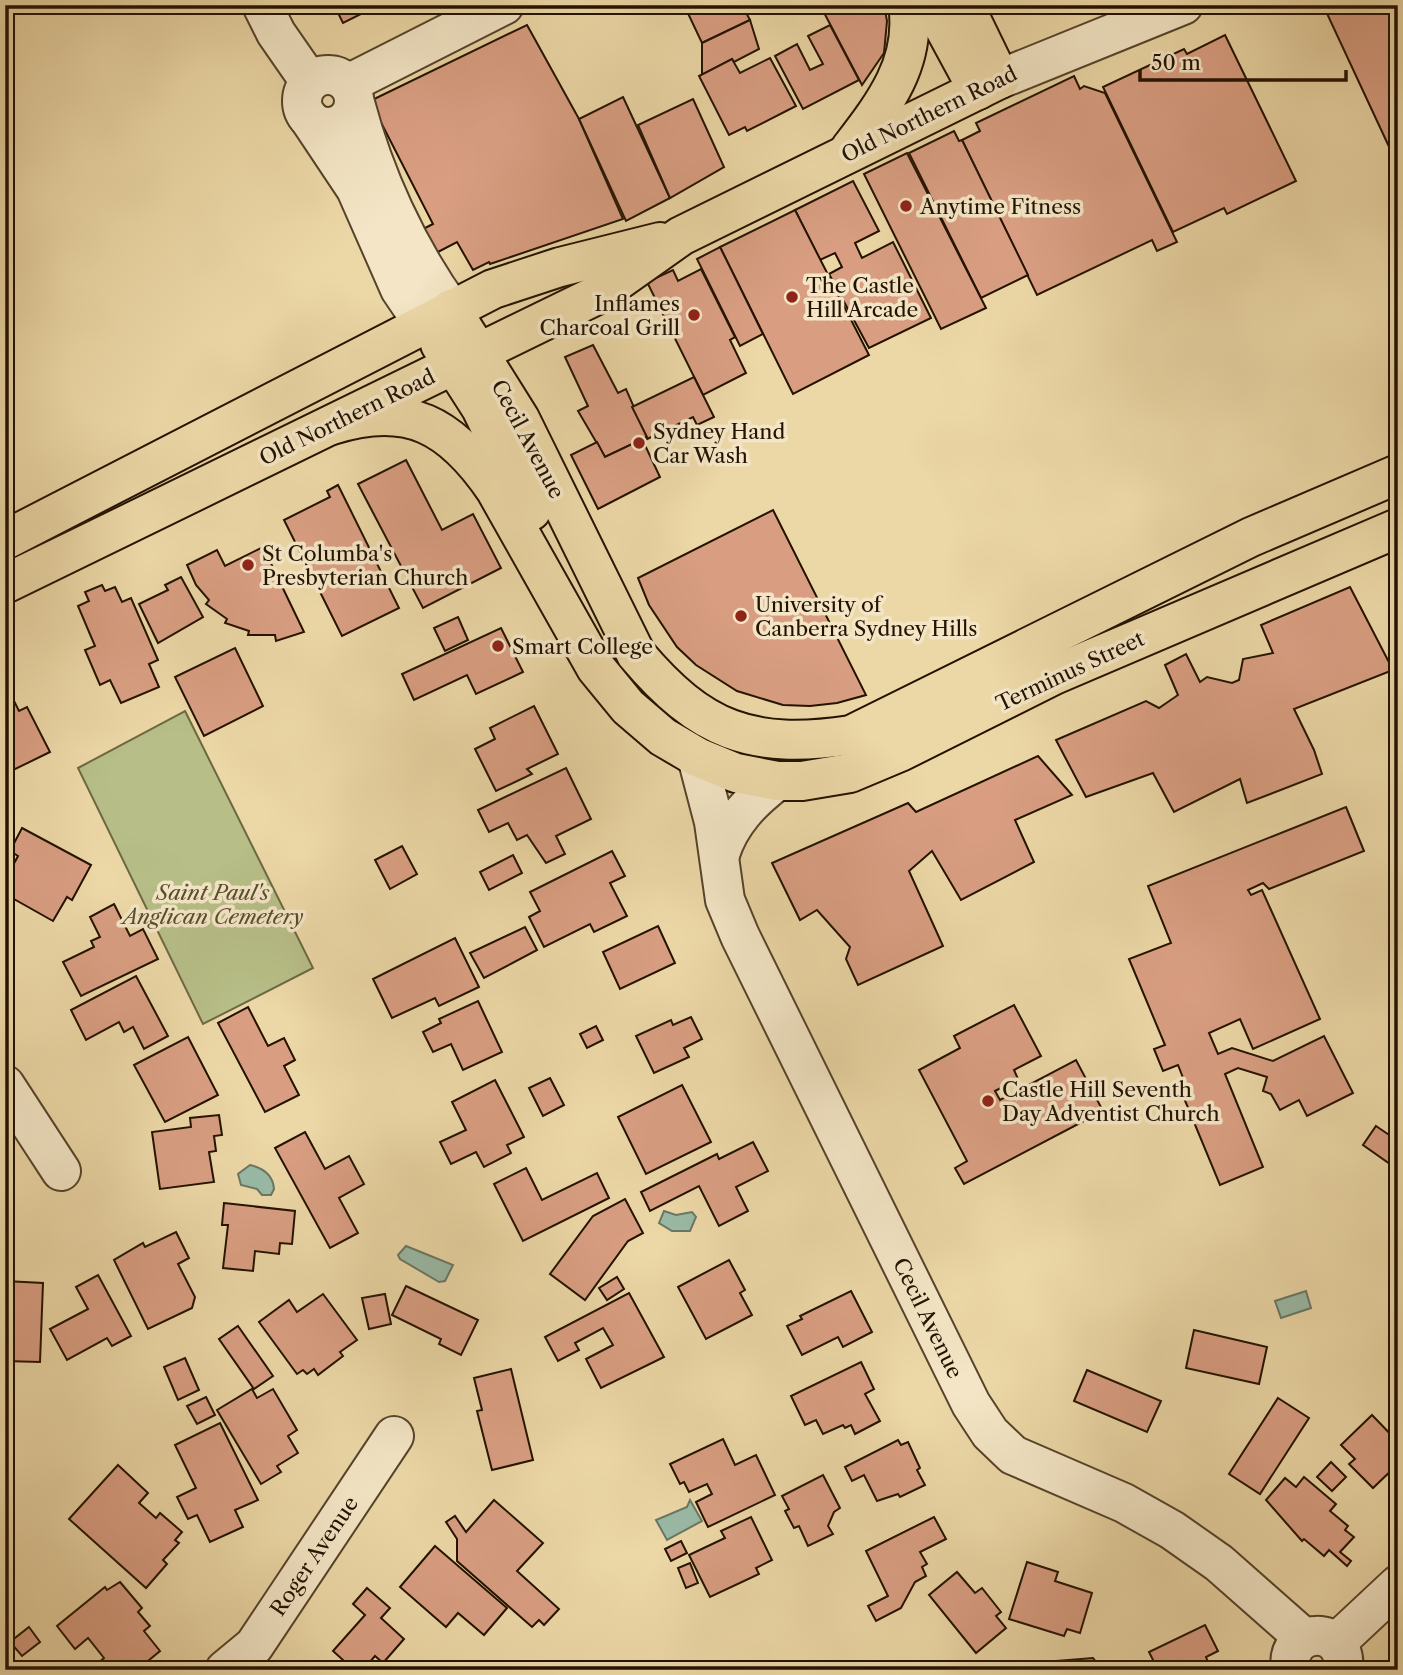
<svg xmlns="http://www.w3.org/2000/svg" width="1403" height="1675" font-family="'Libre Caslon Text',serif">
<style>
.green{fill:#b7be87;stroke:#6d6844;stroke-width:2}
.water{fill:#99baa6;stroke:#6a7764;stroke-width:2}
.building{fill:#d99e82;stroke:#231200;stroke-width:2}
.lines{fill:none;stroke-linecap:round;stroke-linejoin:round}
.minor-casing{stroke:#55432a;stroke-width:42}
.major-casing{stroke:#231200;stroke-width:42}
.minor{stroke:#f3e5c5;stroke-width:38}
.major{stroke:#ecd7a6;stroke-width:38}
.poi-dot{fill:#8f2418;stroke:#f3e5c5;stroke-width:2.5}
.labels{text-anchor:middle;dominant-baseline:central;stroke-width:7;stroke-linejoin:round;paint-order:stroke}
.street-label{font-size:21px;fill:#231200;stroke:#f3e5c5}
.poi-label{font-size:21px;fill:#231200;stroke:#f3e5c5;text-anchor:start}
.park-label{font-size:21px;font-style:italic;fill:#574e2f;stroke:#f3e5c5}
</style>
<rect width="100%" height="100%" fill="#ecd7a6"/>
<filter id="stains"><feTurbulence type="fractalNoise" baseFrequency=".00286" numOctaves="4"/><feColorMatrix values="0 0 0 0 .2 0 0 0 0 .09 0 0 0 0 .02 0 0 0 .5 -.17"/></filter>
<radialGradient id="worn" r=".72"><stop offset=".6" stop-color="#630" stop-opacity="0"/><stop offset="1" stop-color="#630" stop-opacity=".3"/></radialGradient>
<polygon class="green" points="185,711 313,968 203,1024 78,768"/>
<g class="water">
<path d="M250,1165C263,1168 273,1175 274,1189L271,1195H262L257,1189L241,1185L238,1174Z"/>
<polygon points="664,1211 676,1215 692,1212 696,1217 690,1231 672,1231 659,1223"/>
<polygon points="406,1246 453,1265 445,1281 439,1282 400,1259 398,1255"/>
<polygon points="1306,1291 1311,1308 1281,1318 1275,1301"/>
<polygon points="690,1500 702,1521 667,1540 656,1520 687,1507"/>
</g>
<g class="building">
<polygon points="334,5 379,5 343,23"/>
<polygon points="684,5 742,5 750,20 702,43"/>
<polygon points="820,5 884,5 887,21 884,53 862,85"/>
<polygon points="1323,5 1398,5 1398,166"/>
<polygon points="750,20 759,49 734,62 732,59 702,75 702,43"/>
<polygon points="527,25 579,119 623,219 490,264 489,262 473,270 457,242 434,254 423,229 433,224 370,101"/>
<polygon points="830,25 859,80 803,109 775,56 797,44 810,70 823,64 808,36"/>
<polygon points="1225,35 1296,181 1227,214 1224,208 1173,232 1103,87 1184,49 1187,54"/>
<polygon points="770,58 796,106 747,131 745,127 729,135 699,76 732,59 740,73"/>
<polygon points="1074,76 1080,89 1084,86 1105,93 1177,242 1157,251 1152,240 1037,295 962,140 980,131 976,123"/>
<polygon points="623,97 670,198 626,221 579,119"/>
<polygon points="693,99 724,167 670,198 638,125"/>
<polygon points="954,131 959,141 962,140 1028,275 981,298 909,153"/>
<polygon points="907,153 986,308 941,329 864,174"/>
<polygon points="853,181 879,231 855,243 862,258 893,242 931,318 869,348 829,274 842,267 835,253 820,260 795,210"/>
<polygon points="795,210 869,355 793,394 720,247"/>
<polygon points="720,247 763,334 740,346 697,259"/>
<polygon points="701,269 735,337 730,340 746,373 703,395 647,282 673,270 678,281"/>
<polygon points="593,345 618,393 626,389 647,437 605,457 578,411 588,406 565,357"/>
<polygon points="694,377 714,417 697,425 693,417 643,441 660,477 598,509 571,455 597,442 605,457 647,437 632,407"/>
<polygon points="406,460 442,530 473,514 501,568 423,608 358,484"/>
<polygon points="338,485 399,608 342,636 284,520 330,497 327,491"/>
<polygon points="773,510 866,695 837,703 810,706 783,705 737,691 696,665 677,647 649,605 638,578"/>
<polygon points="263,547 304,632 276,641 275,635 248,635 249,631 225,623 227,619 206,604 209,600 196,585 187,565 217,550 225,566"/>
<polygon points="181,577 203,617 158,643 139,604 168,590 165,585"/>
<polygon points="102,585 105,591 115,587 122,602 131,598 158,660 149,664 159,687 121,703 110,680 100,685 85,650 95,646 78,606 89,601 85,592"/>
<polygon points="1350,587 1393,670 1294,709 1314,750 1322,774 1247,803 1240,779 1174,812 1153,773 1086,797 1056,740 1146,701 1159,708 1178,695 1165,665 1186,654 1200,682 1207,677 1232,683 1239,680 1243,659 1273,653 1261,625"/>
<polygon points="458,617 468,640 445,651 434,628"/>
<polygon points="501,628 523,672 476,694 467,675 414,700 402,674"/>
<polygon points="235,648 263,706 204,736 175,677"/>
<polygon points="8,689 19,711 27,707 50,752 5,774 5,691"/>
<polygon points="534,706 558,754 527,769 532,774 496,791 475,749 495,739 490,728"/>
<polygon points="1038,756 1072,795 1015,820 1034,862 961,900 932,851 909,871 943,946 858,985 846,959 850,947 817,910 800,920 772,863 908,803 916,812"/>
<polygon points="566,768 591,819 556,836 565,854 546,863 527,835 517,840 508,823 489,832 478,810"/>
<polygon points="1346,807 1364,851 1269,889 1263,883 1248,890 1251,895 1262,890 1320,1019 1253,1049 1240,1019 1209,1033 1218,1054 1232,1048 1273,1061 1324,1036 1353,1093 1307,1116 1299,1100 1280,1110 1271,1094 1263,1091 1267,1077 1238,1068 1225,1074 1263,1167 1220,1185 1181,1091 1187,1088 1178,1065 1163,1071 1154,1049 1165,1045 1129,959 1171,943 1148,886"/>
<polygon points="22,828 91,865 72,900 67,897 53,921 5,894 5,880 18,856 10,851"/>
<polygon points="402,846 417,874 390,889 375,860"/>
<polygon points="612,851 625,876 610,883 627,916 594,932 590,924 544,947 529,917 540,911 530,892"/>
<polygon points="513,855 522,873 489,890 480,872"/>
<polygon points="114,904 130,936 143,929 158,959 81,996 63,962 94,947 91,941 100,937 90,917"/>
<polygon points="658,926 675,963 620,989 603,952"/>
<polygon points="525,927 537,950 484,978 470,953"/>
<polygon points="455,938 479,987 439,1006 435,998 392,1018 373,979"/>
<polygon points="136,976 168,1036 144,1049 133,1027 124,1032 119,1022 86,1040 71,1010"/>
<polygon points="478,1001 502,1052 463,1070 451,1044 433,1052 423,1032 441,1023 439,1019"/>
<polygon points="1014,1005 1041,1056 1014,1070 1018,1079 995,1091 1000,1100 1076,1060 1103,1111 964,1184 955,1168 967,1161 919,1070 960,1048 954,1036"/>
<polygon points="248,1007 268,1046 284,1038 295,1060 284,1066 299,1095 265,1112 218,1023"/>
<polygon points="691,1017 702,1039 684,1048 689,1057 654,1073 636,1036 671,1020 673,1025"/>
<polygon points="596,1026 603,1040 587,1048 580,1034"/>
<polygon points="188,1037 218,1095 165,1122 134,1065"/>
<polygon points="550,1078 564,1105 543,1116 529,1088"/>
<polygon points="495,1080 524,1137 507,1145 511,1153 484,1167 476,1152 451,1164 440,1142 466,1130 452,1102"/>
<polygon points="682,1085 711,1142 646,1174 618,1117"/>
<polygon points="219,1115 222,1135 214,1136 216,1151 209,1152 214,1182 160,1189 152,1132 191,1127 190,1118"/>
<polygon points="1376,1126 1398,1141 1398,1152 1390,1164 1363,1145"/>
<polygon points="305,1132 325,1169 349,1156 364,1184 339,1198 358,1233 330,1248 275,1148"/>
<polygon points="753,1142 768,1171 736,1187 748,1211 719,1226 699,1186 650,1211 641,1192 717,1154 719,1159"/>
<polygon points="526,1168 542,1200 597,1173 609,1198 523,1241 494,1184"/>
<polygon points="625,1199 643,1233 628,1241 585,1300 550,1274 593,1216"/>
<polygon points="224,1203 295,1211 292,1244 280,1243 279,1254 255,1251 253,1271 223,1268 228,1225 222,1225"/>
<polygon points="176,1232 189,1258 178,1264 195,1297 192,1308 148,1329 114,1260 143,1243 145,1247"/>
<polygon points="729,1260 745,1290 740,1293 752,1315 706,1339 678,1287"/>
<polygon points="98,1275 131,1336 112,1346 107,1338 67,1360 50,1329 88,1309 76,1287"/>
<polygon points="617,1277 624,1289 607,1300 599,1288"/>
<polygon points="5,1281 43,1283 40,1362 5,1361"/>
<polygon points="406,1286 478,1320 461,1355 439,1344 441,1339 392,1315"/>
<polygon points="851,1291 872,1332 843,1347 838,1337 802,1355 787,1326 802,1319 800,1316"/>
<polygon points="629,1293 664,1357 601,1388 586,1359 613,1345 603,1328 575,1343 579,1350 558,1361 545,1337"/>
<polygon points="323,1294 357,1340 340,1352 343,1356 318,1375 314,1369 307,1374 303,1370 297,1374 259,1322 289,1300 297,1312"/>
<polygon points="385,1294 391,1324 369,1329 362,1298"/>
<polygon points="238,1326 273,1376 254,1389 219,1339"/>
<polygon points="1194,1330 1267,1347 1259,1384 1186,1368"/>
<polygon points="185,1358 199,1390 178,1400 164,1367"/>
<polygon points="861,1362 874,1389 865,1394 880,1421 855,1434 851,1425 845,1428 843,1425 823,1434 816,1420 805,1425 791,1396"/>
<polygon points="511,1369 533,1460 492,1470 477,1411 482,1410 474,1378"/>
<polygon points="1087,1370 1161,1401 1147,1432 1074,1401"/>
<polygon points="252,1389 257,1398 273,1389 297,1430 288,1436 298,1453 277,1466 281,1472 261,1484 217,1410"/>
<polygon points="206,1397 215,1415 197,1424 187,1406"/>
<polygon points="1278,1398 1309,1418 1260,1494 1229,1474"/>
<polygon points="1372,1415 1398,1442 1398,1464 1373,1488 1349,1464 1355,1459 1341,1445"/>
<polygon points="220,1423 258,1500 235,1510 243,1527 210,1542 197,1515 188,1519 177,1497 196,1488 175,1445"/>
<polygon points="723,1439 735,1465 756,1455 775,1495 708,1527 696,1502 712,1494 707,1484 689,1492 684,1482 680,1484 670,1464"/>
<polygon points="898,1440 901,1445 908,1442 920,1468 917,1470 925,1485 900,1497 898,1494 877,1501 864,1475 852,1481 845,1467"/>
<polygon points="1331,1462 1346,1477 1332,1491 1317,1477"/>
<polygon points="118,1465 148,1493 139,1503 156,1518 160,1513 182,1532 175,1540 179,1543 163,1560 167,1564 146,1588 69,1519"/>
<polygon points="823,1475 840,1508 834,1512 828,1526 833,1534 808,1546 799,1526 794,1528 785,1511 789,1509 782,1496"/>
<polygon points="1304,1477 1336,1504 1330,1511 1348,1526 1345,1530 1354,1537 1340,1552 1351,1561 1347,1566 1329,1550 1324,1556 1304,1539 1302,1541 1266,1500 1285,1478 1296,1487"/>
<polygon points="494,1500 543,1543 517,1571 559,1609 544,1625 539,1620 532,1627 457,1561 457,1539 446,1522 455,1516 466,1532"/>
<polygon points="751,1517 772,1560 756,1568 759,1574 710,1597 689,1555 725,1538 721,1531"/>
<polygon points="934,1517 946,1539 920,1552 927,1564 922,1567 926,1576 915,1582 901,1608 876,1621 868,1606 888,1596 866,1551"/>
<polygon points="681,1541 687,1553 671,1561 665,1549"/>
<polygon points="435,1546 507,1608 484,1635 458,1613 446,1627 400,1587"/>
<polygon points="1027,1562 1058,1572 1055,1581 1092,1593 1080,1633 1067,1629 1064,1636 1009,1619"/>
<polygon points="690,1563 698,1583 686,1588 678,1568"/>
<polygon points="957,1572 975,1593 982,1588 1001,1612 996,1616 1006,1628 976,1653 929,1595"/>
<polygon points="120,1582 142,1608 138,1612 150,1626 144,1631 160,1651 137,1670 101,1670 97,1664 104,1658 88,1638 75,1649 57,1626 105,1587 107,1590"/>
<polygon points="367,1588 390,1608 381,1618 404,1639 383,1663 375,1656 363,1670 354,1670 333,1651 365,1615 353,1604"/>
<polygon points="1205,1625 1218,1651 1206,1657 1210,1667 1204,1670 1158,1670 1149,1652"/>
<polygon points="29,1627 40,1642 22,1656 10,1642"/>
<polygon points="1093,1658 1096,1662 1090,1670 1058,1670 1057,1661"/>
</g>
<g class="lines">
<g class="minor-casing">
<g id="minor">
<polyline points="262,5 276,33 310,82"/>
<circle cx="328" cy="101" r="26"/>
<polyline points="1000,79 1183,5"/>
<polyline points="348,84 504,5"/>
<path d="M355,103C374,175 407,248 451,309"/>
<polyline points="308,117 356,189 400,289 423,323"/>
<polyline points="697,757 714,822 725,900 740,936 971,1404 990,1433 1013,1455 1124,1503 1172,1530 1219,1563 1304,1638"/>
<path d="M720,854C730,822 751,801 777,781"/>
<polyline points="5,1085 61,1171"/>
<polyline points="1336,1643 1398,1585"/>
<polyline points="225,1670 254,1646 394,1436"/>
<path d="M1291,1670C1283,1626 1349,1623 1343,1670"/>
</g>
</g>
<g class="major-casing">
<g id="major">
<polyline points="932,5 978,90"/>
<path d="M850,149C883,106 917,63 908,5"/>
<path d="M451,309L520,419L636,654C701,731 751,750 851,735L1251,537L1398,474"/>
<polyline points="440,344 481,408 531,511"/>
<path d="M332,425C408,401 451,425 495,489L596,668L628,707L663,737L697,757L736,773L777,781H802L850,773L900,752L1054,675L1398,528"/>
<polyline points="5,540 493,289 560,267 660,242"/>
<polyline points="5,584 599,294 681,236 1000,79 964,5"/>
</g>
</g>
<use href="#minor" class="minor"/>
<use href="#major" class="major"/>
</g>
<g class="poi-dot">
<circle cx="906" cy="206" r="7"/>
<circle cx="792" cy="297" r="7"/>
<circle cx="694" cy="315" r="7"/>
<circle cx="639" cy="443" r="7"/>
<circle cx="248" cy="565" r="7"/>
<circle cx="741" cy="616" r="7"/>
<circle cx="498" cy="646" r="7"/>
<circle cx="988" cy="1101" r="7"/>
</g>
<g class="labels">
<g class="street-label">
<text transform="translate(929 114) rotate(-26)">Old Northern Road</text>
<text transform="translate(347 417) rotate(-26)">Old Northern Road</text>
<text transform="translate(528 439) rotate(62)">Cecil Avenue</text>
<text transform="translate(1070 671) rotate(-25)">Terminus Street</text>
<text transform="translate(928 1318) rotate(64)">Cecil Avenue</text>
<text transform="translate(314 1556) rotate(-56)">Roger Avenue</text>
</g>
<g class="poi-label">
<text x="920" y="206">Anytime Fitness</text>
<text x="806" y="285">The Castle<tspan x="806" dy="24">Hill Arcade</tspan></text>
<text x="680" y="303" text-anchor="end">Inflames<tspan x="680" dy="24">Charcoal Grill</tspan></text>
<text x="653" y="431">Sydney Hand<tspan x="653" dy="24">Car Wash</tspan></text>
<text x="262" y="553">St Columba's<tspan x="262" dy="24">Presbyterian Church</tspan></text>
<text x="755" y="604">University of<tspan x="755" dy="24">Canberra Sydney Hills</tspan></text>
<text x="512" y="646">Smart College</text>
<text x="1002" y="1089">Castle Hill Seventh<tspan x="1002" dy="24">Day Adventist Church</tspan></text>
</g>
<g class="park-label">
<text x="213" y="892">Saint Paul's<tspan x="213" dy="24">Anglican Cemetery</tspan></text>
</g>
</g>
<rect width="1403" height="1675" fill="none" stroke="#ecd7a6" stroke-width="28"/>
<rect x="7" y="7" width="1389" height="1661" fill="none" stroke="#231200" stroke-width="3.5"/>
<rect x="14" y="14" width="1375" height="1647" fill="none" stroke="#231200" stroke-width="2"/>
<path d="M1140 70v10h206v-10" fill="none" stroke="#231200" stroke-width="3.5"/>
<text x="1151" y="70" font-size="21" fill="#231200" stroke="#f3e5c5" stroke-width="5" paint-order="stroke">50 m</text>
<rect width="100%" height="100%" filter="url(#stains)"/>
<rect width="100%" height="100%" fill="url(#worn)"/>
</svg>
